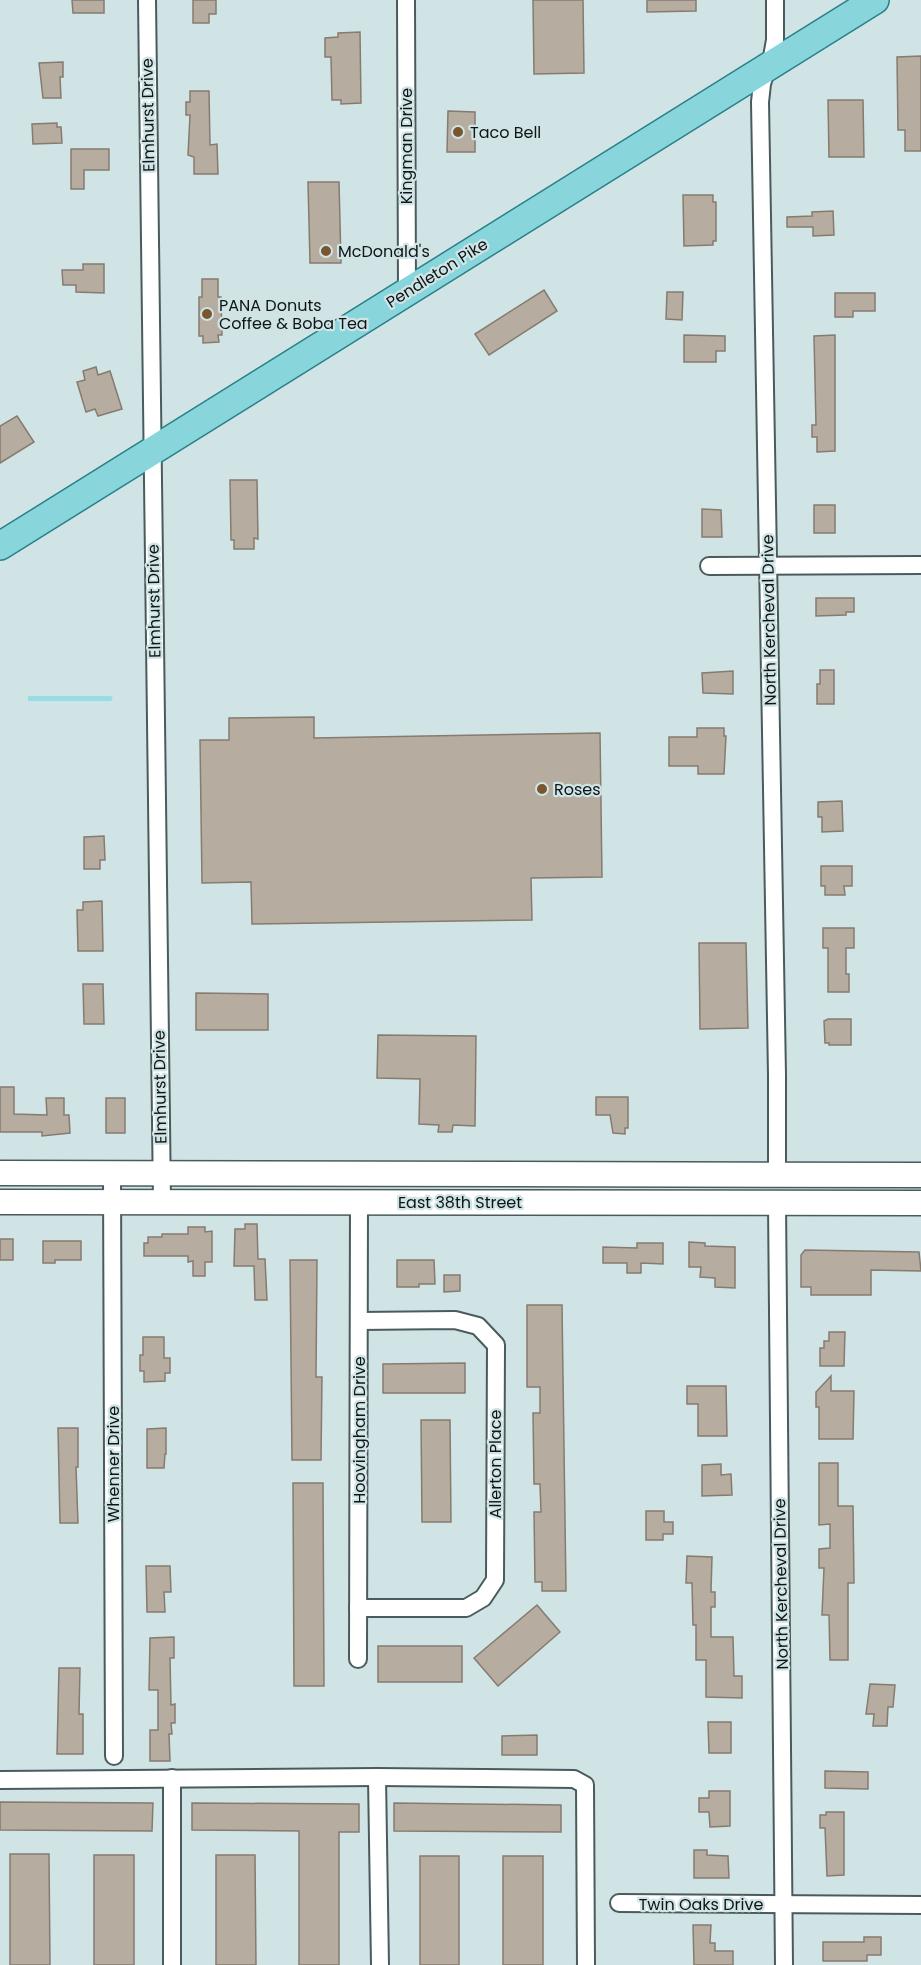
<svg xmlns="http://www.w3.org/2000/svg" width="921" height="1965" font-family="Poppins,sans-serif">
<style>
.green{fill:#99dde4}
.building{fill:#b7aca0;stroke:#867b70;stroke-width:1.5}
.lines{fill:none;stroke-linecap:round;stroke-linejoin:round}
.street-casing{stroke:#4a5b5d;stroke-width:20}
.secondary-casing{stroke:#4a5b5d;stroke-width:27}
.primary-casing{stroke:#2a8088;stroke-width:30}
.street{stroke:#fff;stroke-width:16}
.secondary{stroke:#fff;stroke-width:24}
.primary{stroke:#88d5dc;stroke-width:27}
.poi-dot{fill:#79562e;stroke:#d0e4e6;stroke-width:2}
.labels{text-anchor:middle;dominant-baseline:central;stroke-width:4.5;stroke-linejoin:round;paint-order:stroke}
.street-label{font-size:16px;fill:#0e1516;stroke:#d0e4e6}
.poi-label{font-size:16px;fill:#0e1516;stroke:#d0e4e6;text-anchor:start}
</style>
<rect width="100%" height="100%" fill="#d0e4e6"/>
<polygon class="green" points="28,696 111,696 113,698 111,701 28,701"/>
<g class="building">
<polygon points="72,0 104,0 104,13 73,13"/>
<polygon points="193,0 216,0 216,14 209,14 209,23 193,23"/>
<polygon points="533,0 583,0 584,73 534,74"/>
<polygon points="647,0 696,0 696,11 647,12"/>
<polygon points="360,32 361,103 341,104 341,100 332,100 331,57 325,57 325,38 338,37 338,33"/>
<polygon points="921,56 921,151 905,151 905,130 898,130 897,57"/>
<polygon points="63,62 63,77 60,77 61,98 43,98 39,63"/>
<polygon points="190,91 209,91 210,145 217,144 218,174 194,174 194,157 188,155 190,115 186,115 186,102 190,102"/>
<polygon points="828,100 863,100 864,157 829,157"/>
<polygon points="448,111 475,112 475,152 447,152"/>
<polygon points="57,123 57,127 61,127 62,143 33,144 32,124"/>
<polygon points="71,149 109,149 109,170 84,170 84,189 71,189"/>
<polygon points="308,182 339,182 341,263 310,263"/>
<polygon points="683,195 713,195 713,202 716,202 716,241 713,241 713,245 684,246"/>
<polygon points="833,211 834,235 813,236 813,227 787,227 787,217 812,216 812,212"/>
<polygon points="83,264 104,264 104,293 76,292 76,285 63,285 62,270 83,270"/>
<polygon points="202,279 218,279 218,297 221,297 222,335 218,335 219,342 203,343 203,336 199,336 199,297 202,297"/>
<polygon points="544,290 557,311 489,355 475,334"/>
<polygon points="667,292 683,292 682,320 666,319"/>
<polygon points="835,293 875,293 875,311 853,311 853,317 835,317"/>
<polygon points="684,335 725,336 725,351 716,351 716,362 684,362"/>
<polygon points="835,335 835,451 817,452 817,437 812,437 812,425 816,425 814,336"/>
<polygon points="96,367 98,375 110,371 122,409 98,416 95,409 86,412 77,382 85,380 83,371"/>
<polygon points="17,416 34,442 0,463 0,426"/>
<polygon points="230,480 257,480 258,539 254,538 254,549 234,549 234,540 231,540"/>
<rect x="814" y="505" width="21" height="28"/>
<polygon points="702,509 721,510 722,537 702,537"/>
<polygon points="816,598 854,598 854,612 846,612 846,615 816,616"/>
<polygon points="820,670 834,670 834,704 817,704 817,684 820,684"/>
<polygon points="733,671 733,694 703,693 702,673"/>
<polygon points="314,717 314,738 600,733 602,877 531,878 532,920 252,924 251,882 202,883 200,740 229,740 229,718"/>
<polygon points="697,728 724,728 724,736 726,736 724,774 698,774 698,766 669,766 669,737 697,737"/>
<polygon points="842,801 843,831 822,832 822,817 818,817 818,802"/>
<polygon points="104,836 105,860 100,860 100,869 84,869 84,837"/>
<polygon points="821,866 852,866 852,886 844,886 845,895 825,895 825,886 821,886"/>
<polygon points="102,901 103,951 78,951 77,910 83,910 83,902"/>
<polygon points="823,928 854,928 854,948 846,948 846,974 849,974 849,992 828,992 828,948 823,948"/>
<polygon points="699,943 746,943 748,1028 700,1029"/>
<polygon points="83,984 103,984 104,1024 84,1024"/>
<polygon points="196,993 268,994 268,1030 196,1030"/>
<polygon points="828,1019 851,1019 851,1045 829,1045 829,1043 825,1043 824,1021"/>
<polygon points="378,1035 476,1036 475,1126 453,1125 452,1132 438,1132 439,1125 419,1124 420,1079 377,1078"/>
<polygon points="0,1087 14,1087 14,1114 47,1115 46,1098 64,1098 64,1115 69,1115 70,1133 42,1136 42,1132 0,1132"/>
<polygon points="596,1097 628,1097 628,1128 625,1128 625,1134 613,1133 610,1115 596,1115"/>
<rect x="106" y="1098" width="19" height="35"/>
<polygon points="245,1224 257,1224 258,1259 265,1259 267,1300 255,1300 254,1266 234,1266 235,1229 245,1229"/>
<polygon points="188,1227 205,1227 205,1232 212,1231 212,1262 205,1262 205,1276 193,1276 193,1261 188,1262 188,1256 144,1256 144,1243 148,1243 148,1237 162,1237 162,1234 188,1234"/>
<rect x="0" y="1239" width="13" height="21"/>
<polygon points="43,1241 81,1241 81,1260 55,1260 55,1263 43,1263"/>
<polygon points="689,1242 705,1243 705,1246 735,1247 735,1288 715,1287 715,1278 700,1277 701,1267 689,1267"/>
<polygon points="637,1243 663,1243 663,1264 641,1263 641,1273 627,1273 627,1263 603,1263 603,1247 637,1248"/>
<polygon points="805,1250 919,1252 921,1271 871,1270 871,1295 811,1295 811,1287 801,1287 801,1255"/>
<polygon points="290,1260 317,1260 316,1377 322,1377 321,1460 292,1460"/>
<polygon points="397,1260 434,1260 435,1284 419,1284 419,1287 397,1287"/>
<polygon points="444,1275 460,1275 460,1291 444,1292"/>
<polygon points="527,1305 562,1305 566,1591 542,1591 542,1582 535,1582 534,1512 541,1512 540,1484 534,1484 533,1413 540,1413 540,1387 527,1387"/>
<polygon points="829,1332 845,1332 844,1366 820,1366 820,1348 824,1348 824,1341 829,1341"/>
<polygon points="143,1337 164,1337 164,1358 170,1358 170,1373 165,1373 165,1381 144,1382 144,1371 140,1371 140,1355 143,1355"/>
<polygon points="465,1363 465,1393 383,1393 383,1364"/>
<polygon points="831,1376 831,1391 854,1391 853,1439 819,1439 819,1407 816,1407 816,1392"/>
<polygon points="687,1386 726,1386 727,1436 698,1436 698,1404 687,1404"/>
<polygon points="421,1420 450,1420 451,1522 422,1522"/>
<polygon points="58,1428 78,1428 78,1467 76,1467 78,1523 60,1523"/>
<polygon points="166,1428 166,1454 165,1454 164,1468 147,1468 147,1429"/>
<polygon points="819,1463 838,1463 838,1506 853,1506 854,1583 848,1583 848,1660 830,1660 829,1615 822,1615 824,1568 819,1568 819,1549 830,1548 830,1524 819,1525"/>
<polygon points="721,1464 721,1475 731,1474 732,1495 702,1496 702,1465"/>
<polygon points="293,1483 323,1483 324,1686 294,1686"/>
<polygon points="646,1511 664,1511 664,1522 673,1522 673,1534 663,1534 663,1540 646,1540"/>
<polygon points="687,1556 712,1557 711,1592 715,1592 715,1607 711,1607 711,1637 733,1637 734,1676 742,1676 742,1698 706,1697 706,1660 696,1660 696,1625 693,1625 692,1583 686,1583"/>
<polygon points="146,1566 170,1566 171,1592 164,1592 165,1612 147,1612"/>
<polygon points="537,1605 560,1632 498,1686 474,1658"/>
<polygon points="174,1637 174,1658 170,1658 171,1705 175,1704 175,1723 171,1723 172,1734 169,1734 170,1761 150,1761 150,1730 158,1730 158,1690 149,1690 150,1638"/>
<rect x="378" y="1646" width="84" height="36"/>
<polygon points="59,1668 80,1668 79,1714 83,1714 83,1754 57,1754"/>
<polygon points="870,1684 895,1685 893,1707 888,1707 887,1726 873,1726 874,1714 866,1714"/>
<polygon points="708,1722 731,1722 731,1753 709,1753"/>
<polygon points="537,1735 537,1755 502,1755 502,1736"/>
<polygon points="825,1771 868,1772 868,1789 825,1788"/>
<polygon points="709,1791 730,1791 730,1826 710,1827 709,1812 699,1812 699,1798 709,1798"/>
<polygon points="0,1802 153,1803 152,1831 0,1830"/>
<polygon points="192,1803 359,1804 359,1832 339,1832 339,1965 299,1965 299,1831 192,1830"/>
<polygon points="394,1803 561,1805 561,1832 394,1831"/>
<polygon points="826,1812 844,1812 844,1875 827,1876 825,1828 820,1828 820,1815 826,1815"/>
<polygon points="694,1850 707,1850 707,1855 728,1856 729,1878 694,1878"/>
<polygon points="10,1854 49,1854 50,1965 10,1965"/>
<rect x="94" y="1855" width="40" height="110"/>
<polygon points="216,1855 255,1855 256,1965 216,1965"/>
<rect x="420" y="1856" width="39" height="109"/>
<rect x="503" y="1856" width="40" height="109"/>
<polygon points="693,1925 711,1925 710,1943 715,1943 715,1951 733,1951 733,1965 694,1965"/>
<polygon points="864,1937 881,1937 881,1955 867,1955 867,1961 823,1961 823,1942 864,1942"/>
</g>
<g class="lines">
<g class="street-casing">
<g id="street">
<polyline points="147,0 162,1201"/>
<polyline points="406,0 407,292"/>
<polyline points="773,63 772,57 775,40 775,0"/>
<polyline points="767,67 762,84 760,102 777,1075 777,1174"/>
<polyline points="709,566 921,565"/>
<polyline points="112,1173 114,1756"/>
<polyline points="777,1203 784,1965"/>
<polyline points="358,1608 466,1608 483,1598 495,1580 496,1345 478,1326 455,1320 359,1321"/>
<polyline points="358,1659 359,1201"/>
<polyline points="377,1777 380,1965"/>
<polyline points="172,1778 172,1965"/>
<polyline points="0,1780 377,1777 574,1779 585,1785 586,1965"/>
<polyline points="619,1903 921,1905"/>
</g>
</g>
<g class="secondary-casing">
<g id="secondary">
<polyline points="0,1173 921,1175"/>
<polyline points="0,1202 921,1203"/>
</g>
</g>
<g class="primary-casing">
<polyline id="primary" points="0,546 875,0"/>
</g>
<use href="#street" class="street"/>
<use href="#secondary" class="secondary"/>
<use href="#primary" class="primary"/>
</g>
<g class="poi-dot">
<circle cx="458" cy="132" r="6"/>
<circle cx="326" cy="251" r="6"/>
<circle cx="207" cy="314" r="6"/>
<circle cx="542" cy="789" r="6"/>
</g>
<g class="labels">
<g class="street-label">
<text transform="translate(148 115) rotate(-91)">Elmhurst Drive</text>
<text transform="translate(406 146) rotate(-90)">Kingman Drive</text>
<text transform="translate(437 273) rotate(-32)">Pendleton Pike</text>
<text transform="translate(154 601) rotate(-91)">Elmhurst Drive</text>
<text transform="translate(769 620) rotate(-91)">North Kercheval Drive</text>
<text transform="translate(160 1087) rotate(-91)">Elmhurst Drive</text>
<text x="460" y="1202">East 38th Street</text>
<text transform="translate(359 1430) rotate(-90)">Hoovingham Drive</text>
<text transform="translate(113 1464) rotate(-90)">Whenner Drive</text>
<text transform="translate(495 1464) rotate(-90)">Allerton Place</text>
<text transform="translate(781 1584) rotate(-91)">North Kercheval Drive</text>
<text x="701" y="1904">Twin Oaks Drive</text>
</g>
<g class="poi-label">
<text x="470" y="132">Taco Bell</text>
<text x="338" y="251">McDonald's</text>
<text x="219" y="305">PANA Donuts<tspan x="219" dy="18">Coffee &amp; Boba Tea</tspan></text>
<text x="554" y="789">Roses</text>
</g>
</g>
</svg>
